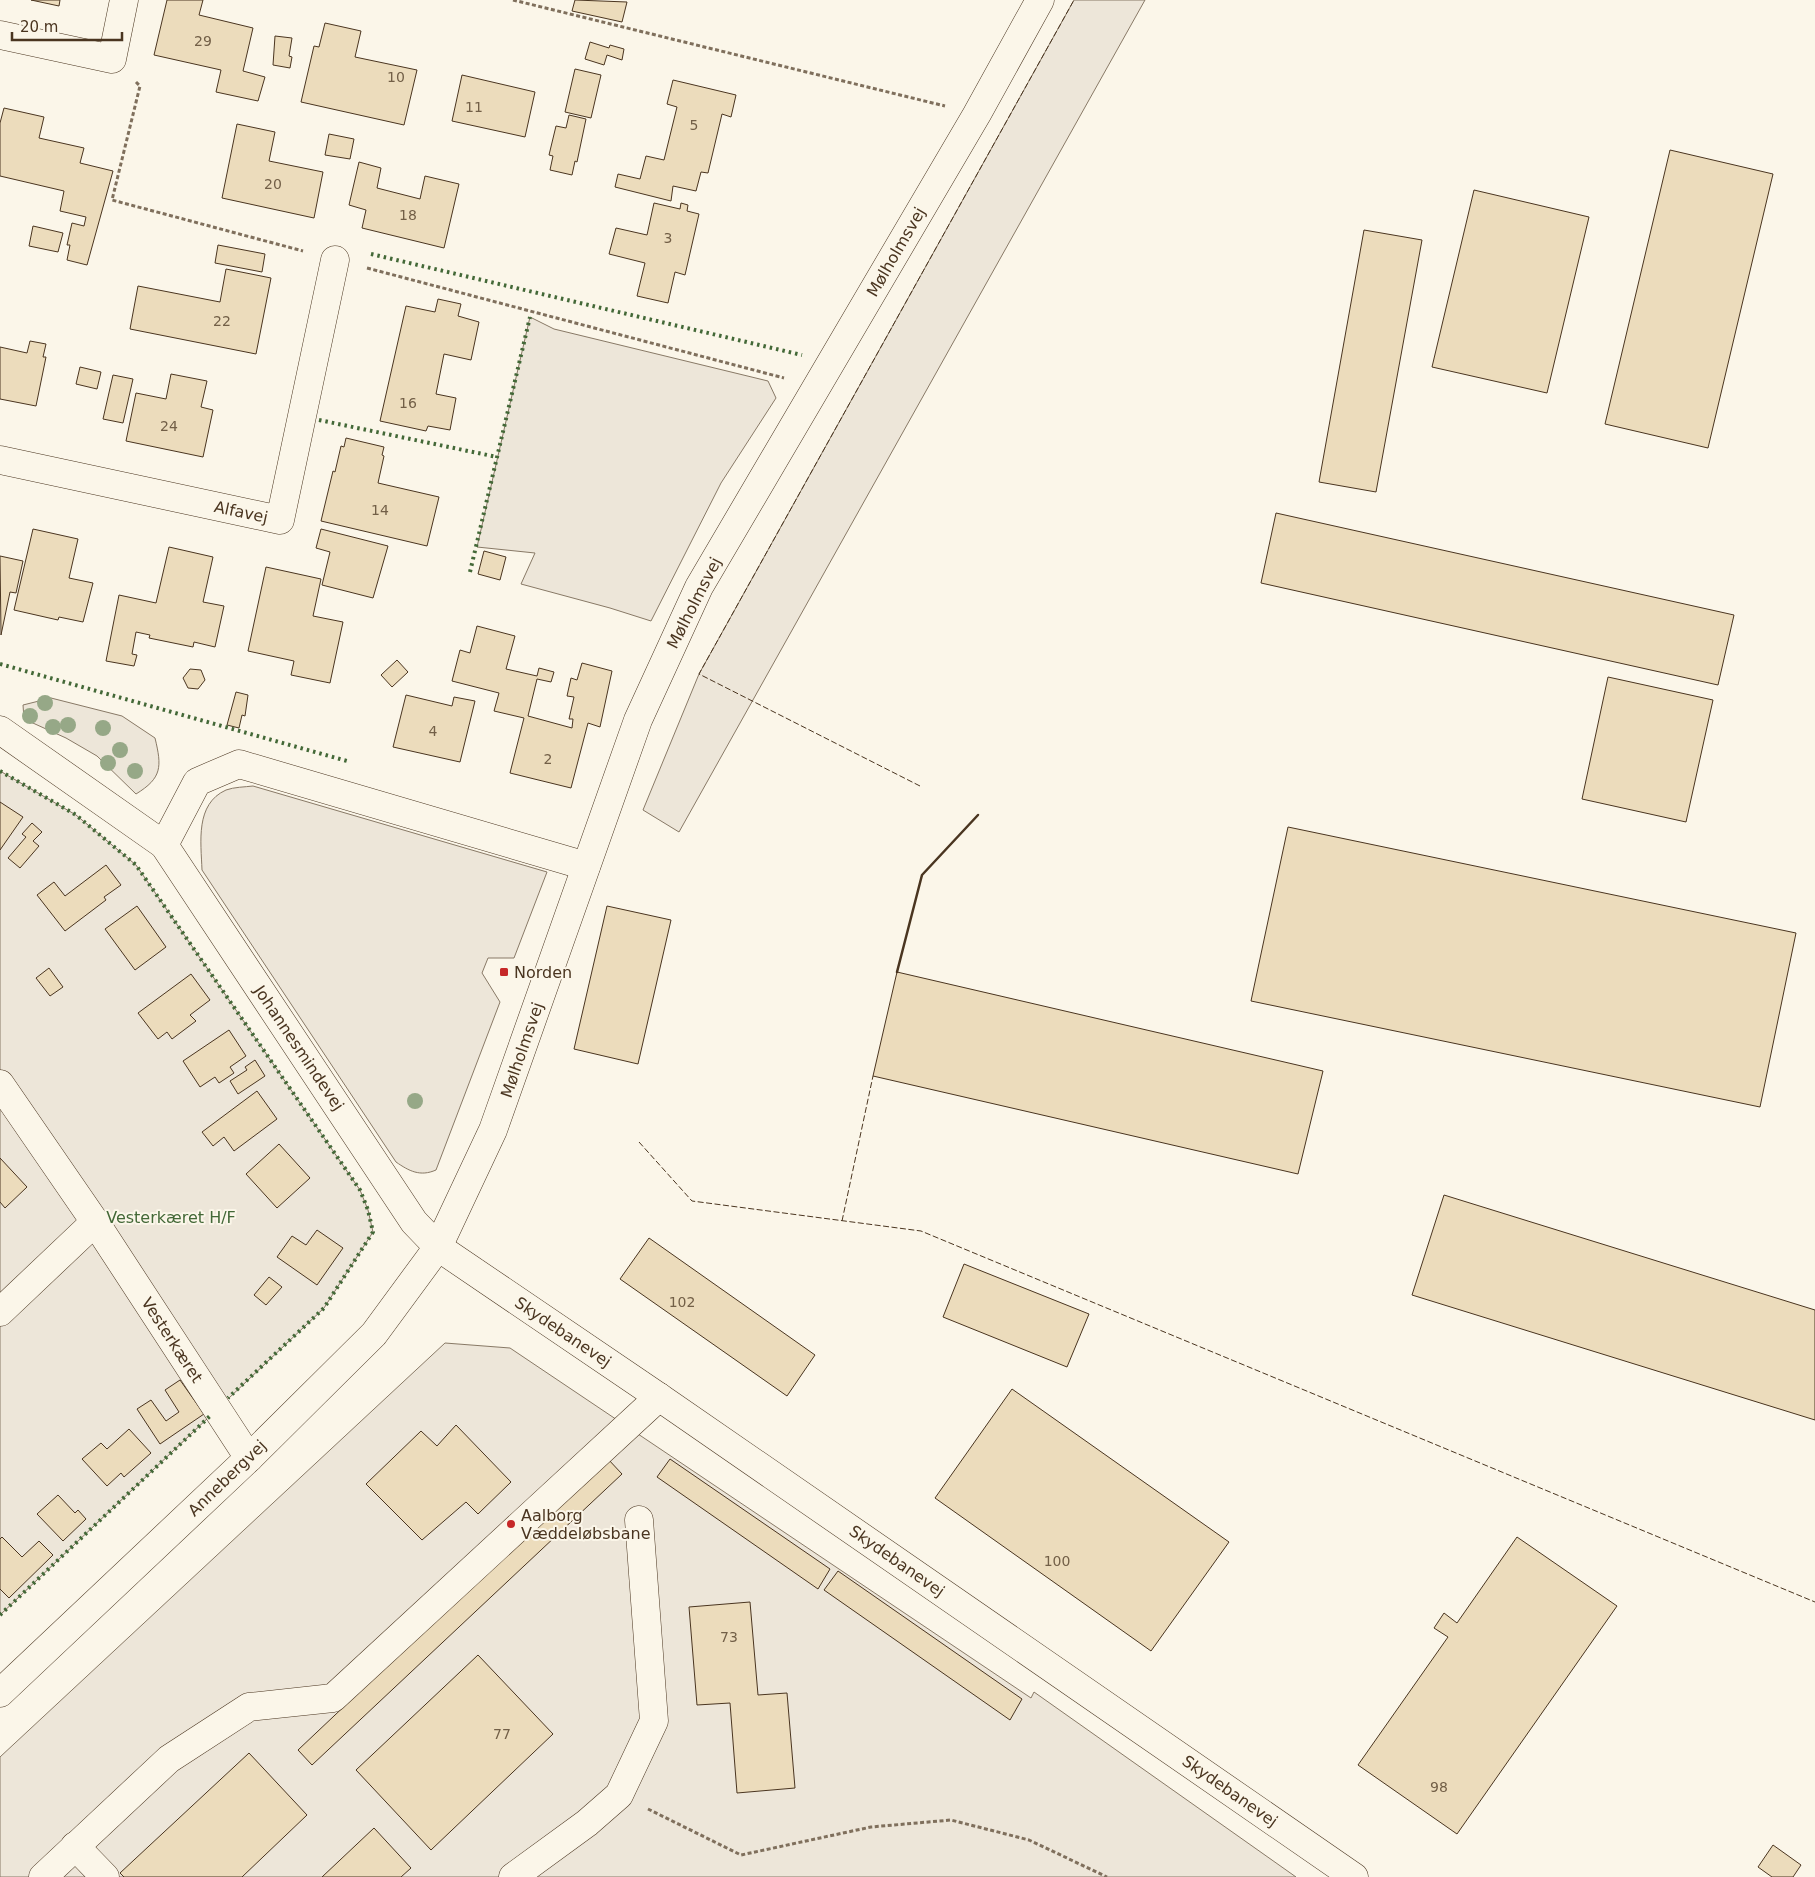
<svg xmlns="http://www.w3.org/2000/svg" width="1815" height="1877" font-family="'DejaVu Sans',sans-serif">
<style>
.green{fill:#ede6d9;stroke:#887966}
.building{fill:#ecdcbc;stroke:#4a3520}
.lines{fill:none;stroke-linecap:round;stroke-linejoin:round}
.minor-casing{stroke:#4a3520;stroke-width:29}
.path{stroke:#7f6f5c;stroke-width:3;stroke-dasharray:4 2.5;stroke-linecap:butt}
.minor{stroke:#fbf6e9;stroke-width:28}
.hedge{stroke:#436837;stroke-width:4;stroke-dasharray:2.5 4;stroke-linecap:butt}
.fence{stroke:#4a3520;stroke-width:1;stroke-dasharray:6 2.5;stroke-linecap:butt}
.wall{stroke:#4a3520;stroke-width:2.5}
.tree{fill:#96a887}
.poi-dot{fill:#c62828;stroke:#fbf6e9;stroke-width:2}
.labels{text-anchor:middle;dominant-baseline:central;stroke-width:4;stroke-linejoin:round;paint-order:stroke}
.number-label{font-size:14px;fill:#725f47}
.street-label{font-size:16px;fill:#4a3520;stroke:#fbf6e9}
.poi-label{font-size:16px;fill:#4a3520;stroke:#fbf6e9;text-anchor:start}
.park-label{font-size:16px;fill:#436837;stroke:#fbf6e9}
</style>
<rect width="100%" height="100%" fill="#fbf6e9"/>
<g class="green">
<polygon points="1074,0 1145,0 679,832 643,810 699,674"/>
<polygon points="530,317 554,329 768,381 776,398 721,483 651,621 610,608 521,584 535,553 477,547"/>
<path d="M51,698L122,716L155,738C162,767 162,778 136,794L97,756L66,738L24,719L23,705Z"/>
<polygon points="0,771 76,815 136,865 360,1190 368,1210 373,1232 324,1308 0,1615"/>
<path d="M253,786L547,872L514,958H488L482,973L500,1002L436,1170C420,1177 409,1171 396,1162L202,870C201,842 195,804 226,790C234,787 245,787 253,786Z"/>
<polygon points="445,1343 510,1348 1031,1698 1034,1692 1296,1877 0,1877 0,1757"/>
</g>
<g class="building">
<polygon points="31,0 60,0 59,6"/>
<polygon points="167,0 203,0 199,15 253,28 243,71 265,77 258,101 216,92 221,70 154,55"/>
<polygon points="575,0 627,2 622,22 572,11"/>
<polygon points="325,23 361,31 355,57 417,70 404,125 301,102 314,46 319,47"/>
<polygon points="275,36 292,38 289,56 292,57 290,68 273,65"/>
<polygon points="590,42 609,48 610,45 624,49 622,60 607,55 604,65 585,59"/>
<polygon points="575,69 601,75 591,118 565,112"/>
<polygon points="462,75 535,92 525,137 452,121"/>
<polygon points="673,80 736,95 731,117 722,114 708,173 701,172 696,191 673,186 671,201 615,187 618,174 640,179 646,156 664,160 677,107 667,104"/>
<polygon points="4,108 44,117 39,138 84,148 80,163 113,171 87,265 67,260 70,245 67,245 72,223 84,226 86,217 60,211 64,191 0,176 0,123"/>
<polygon points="569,115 586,119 577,162 575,161 572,175 550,170 553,156 549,155 556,126 566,128"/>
<polygon points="237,124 275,132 269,161 323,172 314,218 222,198"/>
<polygon points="329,134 354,139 350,159 325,155"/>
<polygon points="1670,150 1773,174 1708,448 1605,424"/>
<polygon points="359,162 381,168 377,188 420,199 425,176 459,184 444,248 362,228 366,210 349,205"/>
<polygon points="1474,190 1589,217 1547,393 1432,367"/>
<polygon points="654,203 680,209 681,203 688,205 687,211 699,214 685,275 675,272 668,303 637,296 645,263 609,254 616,228 647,235"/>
<polygon points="33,226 63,233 58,252 29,246"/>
<polygon points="1364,230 1422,240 1376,492 1319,482"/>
<polygon points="218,245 265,254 262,272 215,263"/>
<polygon points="226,269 271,278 256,354 130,329 138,286 220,302"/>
<polygon points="438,299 461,304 458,316 479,322 471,360 444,354 436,394 456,398 450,430 428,426 426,431 380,421 406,306 435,312"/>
<polygon points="30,341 46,344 43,357 46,357 36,406 0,399 0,347 27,353"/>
<polygon points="80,367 101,372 97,389 76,384"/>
<polygon points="171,374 207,381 201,407 213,410 203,457 126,441 136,393 166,399"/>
<polygon points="113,375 133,379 123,423 103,419"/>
<polygon points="346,438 384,447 382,455 384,456 378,483 439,497 427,546 321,521 333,471 335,472 341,446 344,447"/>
<polygon points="1276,513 1734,615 1718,685 1261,583"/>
<polygon points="33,529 78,539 69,578 93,583 83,622 59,617 58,620 14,610"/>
<polygon points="321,529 388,546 373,598 322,585 330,552 316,548"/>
<polygon points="169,547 213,557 203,602 224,606 215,647 194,642 193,647 149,638 150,635 136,632 132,654 137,655 134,666 106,661 119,595 156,603"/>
<polygon points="484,551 506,557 500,580 478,574"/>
<polygon points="0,556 23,561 16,593 10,592 1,635"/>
<polygon points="266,567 321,579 313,616 343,622 330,683 291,675 294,661 248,651"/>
<polygon points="477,626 515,636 506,669 537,676 539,668 554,672 551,682 537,679 528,716 572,728 573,719 569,719 574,697 567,696 571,678 577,680 582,663 612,671 600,727 588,723 571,788 510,773 524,718 494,711 499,693 452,681 460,650 470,653"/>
<polygon points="397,660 408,672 392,687 381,675"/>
<polygon points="190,669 201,670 205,680 198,689 188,688 183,678"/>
<polygon points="1608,677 1713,700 1686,822 1582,799"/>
<polygon points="236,692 248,695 245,716 242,715 239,728 227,725"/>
<polygon points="406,695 452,706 454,697 475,701 460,762 393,747"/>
<polygon points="0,802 23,817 0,850"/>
<polygon points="32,823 42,832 33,841 39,846 20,868 8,858 26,837 22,834"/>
<polygon points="1288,827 1796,933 1760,1107 1251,1001"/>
<polygon points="106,865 121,885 104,897 106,900 65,931 37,895 54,882 65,896"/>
<polygon points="137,906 166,947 135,970 105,929"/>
<polygon points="607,906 671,920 638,1064 574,1049"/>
<polygon points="49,968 63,987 50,996 36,978"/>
<polygon points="897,972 1323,1071 1298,1174 873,1076"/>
<polygon points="191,974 210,1000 190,1015 196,1021 172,1039 167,1032 158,1039 138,1013"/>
<polygon points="229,1030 246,1056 230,1067 234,1073 219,1083 215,1077 200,1087 183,1061"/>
<polygon points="255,1060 265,1076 238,1094 230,1081 247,1070 245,1067"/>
<polygon points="257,1091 277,1119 234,1151 224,1137 213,1146 202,1132"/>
<polygon points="279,1144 310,1178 277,1208 246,1174"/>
<polygon points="0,1158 27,1187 5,1208 0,1202"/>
<polygon points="1444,1195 1815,1310 1815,1420 1412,1295"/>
<polygon points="317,1230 343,1248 317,1285 277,1257 292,1236 306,1245"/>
<polygon points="649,1238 815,1355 787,1396 620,1279"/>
<polygon points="964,1264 1089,1314 1067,1367 943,1317"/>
<polygon points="269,1277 282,1287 266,1305 254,1295"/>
<polygon points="180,1380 204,1414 160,1444 137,1409 151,1400 166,1421 179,1412 165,1390"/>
<polygon points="1012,1389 1229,1542 1151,1651 935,1498"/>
<polygon points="456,1425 511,1482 478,1514 466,1502 422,1540 366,1484 421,1431 437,1446"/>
<polygon points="129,1429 151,1453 124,1477 121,1473 107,1486 82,1459 101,1443 107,1449"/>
<polygon points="607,1458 622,1474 312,1765 298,1750"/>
<polygon points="670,1459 830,1569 818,1589 657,1477"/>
<polygon points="58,1495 75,1513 78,1510 86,1519 63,1541 37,1514"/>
<polygon points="2,1537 22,1557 39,1541 53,1555 9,1598 0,1589 0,1539"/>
<polygon points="1517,1537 1617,1606 1457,1834 1358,1765 1448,1637 1434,1628 1444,1613 1457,1623"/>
<polygon points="838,1571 1022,1699 1010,1720 824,1590"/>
<polygon points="750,1602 758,1695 787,1693 795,1788 737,1793 730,1703 697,1705 689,1607"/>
<polygon points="478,1655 553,1734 431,1850 356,1770"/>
<polygon points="249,1753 307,1815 242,1877 124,1877 120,1873"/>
<polygon points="374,1828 411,1868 401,1877 322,1877"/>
<polygon points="1773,1845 1801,1865 1793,1877 1772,1877 1758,1867"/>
</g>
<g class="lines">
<g class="minor-casing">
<g id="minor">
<polyline points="0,35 112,59 124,0"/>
<polyline points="0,460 280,520 335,260"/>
<polyline points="0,730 164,845 414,1222 438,1247 659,1397 1354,1877"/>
<polyline points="164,845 197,782 239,764 586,866"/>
<polyline points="0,1084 95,1222 249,1458"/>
<polyline points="0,1312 95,1222"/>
<polyline points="0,1693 249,1458 374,1334 438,1247 493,1130 638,720 699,587 977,114 1040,0"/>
<polyline points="75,1846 105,1877"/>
<polyline points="43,1877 169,1759 249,1707 333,1698 659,1397"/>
<polyline points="513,1877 587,1823 619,1795 654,1721 639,1520"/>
</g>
</g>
<g class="path">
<polyline points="513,0 945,106"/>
<polyline points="136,82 140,86 112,200 303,251"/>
<polyline points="367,268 784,378"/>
<polyline points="648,1809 741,1855 871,1827 951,1820 1029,1840 1107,1877"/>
</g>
<use href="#minor" class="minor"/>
<g class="hedge">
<polyline points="371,254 802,355"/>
<polyline points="319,420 497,457"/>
<polyline points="470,572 530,317"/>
<polyline points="0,664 347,761"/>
<polyline points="0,771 76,815 136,865 360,1190 368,1210 373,1232 324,1308 228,1398"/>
<polyline points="0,1615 210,1416"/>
</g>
<g class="fence">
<polyline points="920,786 699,674 1074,0"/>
<polyline points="639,1142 692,1201 921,1231 1815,1602"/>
<polyline points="842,1221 873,1076"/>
</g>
<polyline class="wall" points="897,972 922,875 978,815"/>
</g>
<g class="tree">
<circle cx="45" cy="703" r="8"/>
<circle cx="30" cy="716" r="8"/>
<circle cx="68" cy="725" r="8"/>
<circle cx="53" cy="727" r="8"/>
<circle cx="103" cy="728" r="8"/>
<circle cx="120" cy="750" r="8"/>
<circle cx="108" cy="763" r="8"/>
<circle cx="135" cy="771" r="8"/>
<circle cx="415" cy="1101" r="8"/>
</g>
<g class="poi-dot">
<rect x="499" y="967" width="10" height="10" rx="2.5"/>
<circle cx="511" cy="1524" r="5"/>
</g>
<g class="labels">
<g class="number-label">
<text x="203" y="41">29</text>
<text x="396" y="77">10</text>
<text x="474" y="107">11</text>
<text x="694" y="125">5</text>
<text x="273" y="184">20</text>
<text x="408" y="215">18</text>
<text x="668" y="238">3</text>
<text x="222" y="321">22</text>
<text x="408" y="403">16</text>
<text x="169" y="426">24</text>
<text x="380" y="510">14</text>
<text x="433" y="731">4</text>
<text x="548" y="759">2</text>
<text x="682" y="1302">102</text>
<text x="1057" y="1561">100</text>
<text x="729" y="1637">73</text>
<text x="502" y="1734">77</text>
<text x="1439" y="1787">98</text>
</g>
<g class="street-label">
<text transform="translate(896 252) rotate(-60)">Mølholmsvej</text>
<text transform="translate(241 512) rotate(12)">Alfavej</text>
<text transform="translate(694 603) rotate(-63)">Mølholmsvej</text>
<text transform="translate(299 1048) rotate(56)">Johannesmindevej</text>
<text transform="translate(522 1050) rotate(-71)">Mølholmsvej</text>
<text transform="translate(563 1332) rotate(34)">Skydebanevej</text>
<text transform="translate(172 1340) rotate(57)">Vesterkæret</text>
<text transform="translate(227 1478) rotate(-44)">Annebergvej</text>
<text transform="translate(897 1561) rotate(35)">Skydebanevej</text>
<text transform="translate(1230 1791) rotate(35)">Skydebanevej</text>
</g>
<g class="poi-label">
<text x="514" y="972">Norden</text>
<text x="521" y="1515">Aalborg<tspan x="521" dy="18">Væddeløbsbane</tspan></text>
</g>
<g class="park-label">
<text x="171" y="1217">Vesterkæret H/F</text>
</g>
</g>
<path d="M12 32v8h110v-8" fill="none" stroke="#4a3520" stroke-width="2.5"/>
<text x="20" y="32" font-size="15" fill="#4a3520" stroke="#fbf6e9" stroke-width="4" paint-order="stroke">20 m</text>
</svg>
